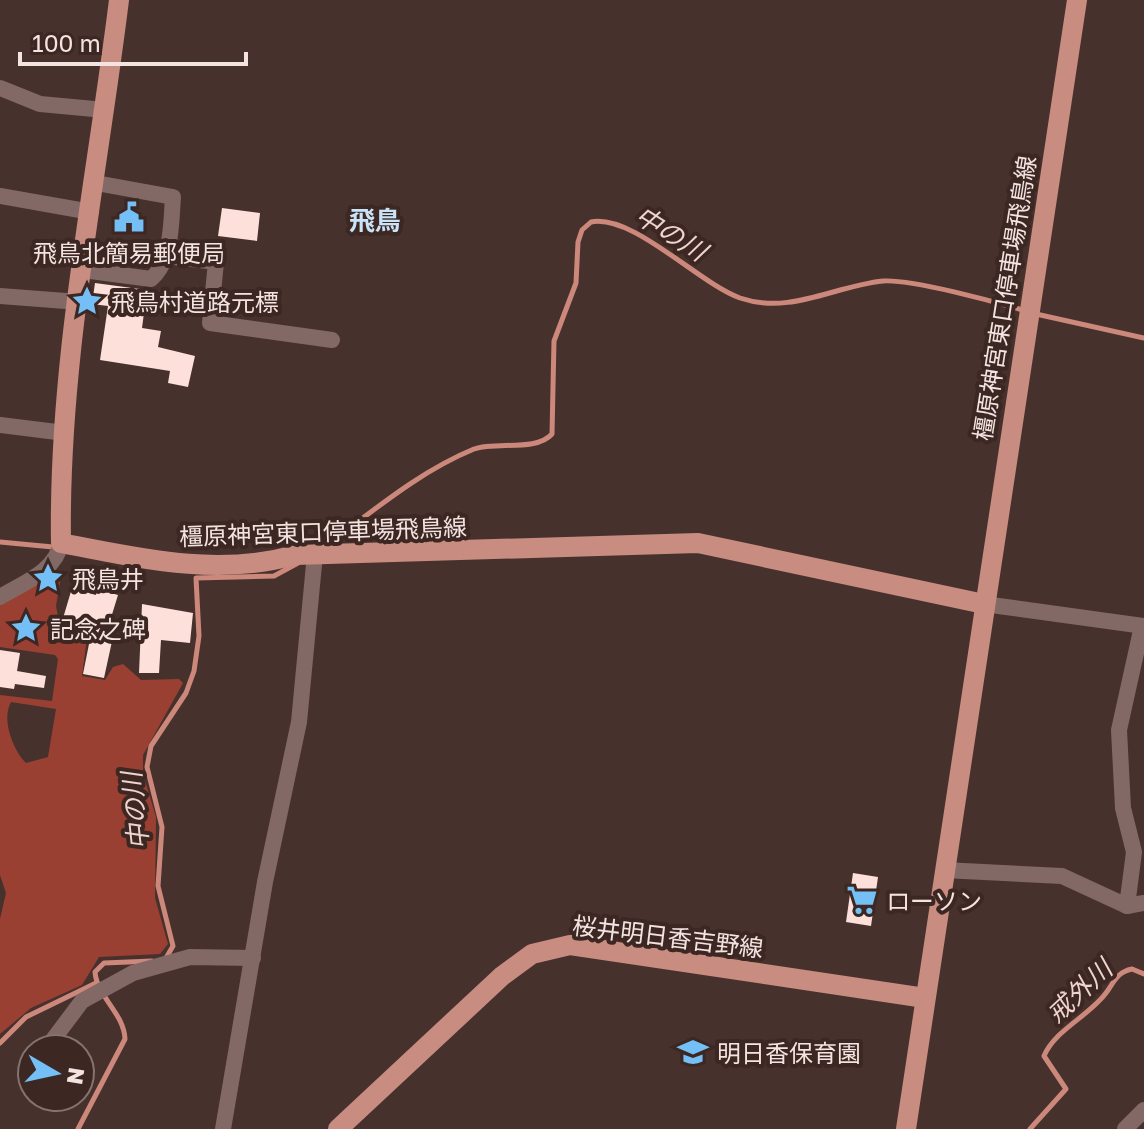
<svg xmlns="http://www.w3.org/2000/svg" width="1144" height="1129" font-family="'Golos Text','Noto Sans JP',sans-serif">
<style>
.forest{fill:#9a4033;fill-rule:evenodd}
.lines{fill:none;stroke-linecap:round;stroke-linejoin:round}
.stream{stroke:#cd887c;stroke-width:5}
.building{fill:#fee0db}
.minor{stroke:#836965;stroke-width:16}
.major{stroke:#c88c81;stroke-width:20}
.labels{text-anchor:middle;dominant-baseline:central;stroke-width:8;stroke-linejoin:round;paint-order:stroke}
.poi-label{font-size:24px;fill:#f3e4e1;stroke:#3c2723;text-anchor:start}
.street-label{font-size:24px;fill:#f3e4e1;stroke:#3c2723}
.neighbourhood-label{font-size:26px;font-weight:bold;fill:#c9e4f8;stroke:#3c2723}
.water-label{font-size:26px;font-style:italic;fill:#efd4cf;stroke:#3c2723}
</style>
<rect width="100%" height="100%" fill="#47312d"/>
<path class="forest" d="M45,579L60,582L56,606L60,627L87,638L82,676L105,680L113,667L123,664L141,680L179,679L183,683L143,755V774L156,817L155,898L168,944L160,954L99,957L82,985L31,1008L0,1034V919L6,893L0,875V695L52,701L58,659L55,655L0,647V602ZM11,702L56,709L48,757L26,763C13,750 1,719 11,702Z"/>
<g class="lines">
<g class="stream">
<polyline points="1036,314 1144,338"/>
<polyline points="0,542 53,547"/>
<path d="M327,545C373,511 420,471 474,449C496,441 536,452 552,434L554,341L576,283L578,242L582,230L591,222C633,214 697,282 740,298C790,315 834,286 883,281C912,279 996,302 1026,311"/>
<polyline points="166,958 173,946 158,886 162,827 147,767 151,746 186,693 194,671 199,636 196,578 274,576 298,563"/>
<polyline points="0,1043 26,1017 96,983"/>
<path d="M78,1129L125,1039C124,1013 97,997 95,972L104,963L152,961"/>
<path d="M1030,1129L1066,1089L1044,1056C1055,1030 1089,1016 1106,993C1114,982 1117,972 1132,969L1144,974"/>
</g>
</g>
<g class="building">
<polygon points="222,208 260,213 257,241 218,236"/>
<polygon points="95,283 147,290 142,328 161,331 158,347 195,356 188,387 168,383 170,371 100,360 108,306 92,304"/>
<polygon points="72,588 96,595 97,589 118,595 110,621 116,623 104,678 83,674 91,634 61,625"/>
<polygon points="142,604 193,613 190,643 161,640 159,673 139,673"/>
<polygon points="0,650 20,653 17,671 46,676 44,688 15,684 14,689 0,687"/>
<polygon points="853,873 878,877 871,926 846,922"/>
</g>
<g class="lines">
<g class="minor">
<polyline points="0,88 40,104 105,110"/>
<polyline points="0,196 91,212"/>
<polyline points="166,256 216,262 210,323 332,340"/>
<path d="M83,270L151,279C172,261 171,224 173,197L96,183"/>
<polyline points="0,296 79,302"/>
<polyline points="0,425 65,433"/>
<path d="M0,597C23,583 56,571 61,543"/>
<polyline points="984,604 1144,626"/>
<polyline points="944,870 1062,876 1127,906 1144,903"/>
<polyline points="1127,906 1134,852 1123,808 1119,730 1142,626"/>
<polyline points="46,1049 82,1001 133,973 190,957 253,958"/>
<polyline points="26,1076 32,1068"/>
<polyline points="223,1129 265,882 299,722 315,554"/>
<polyline points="1125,1129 1144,1110"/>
</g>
<g class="major">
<path d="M119,0C97,179 58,362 61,543C139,558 217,577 295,555L698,543L984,604"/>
<polyline points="338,1129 502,976 532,954 570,945 925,998"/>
<polyline points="906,1129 1077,0"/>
</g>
</g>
<defs>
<g id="civic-bare" transform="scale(2.4)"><path d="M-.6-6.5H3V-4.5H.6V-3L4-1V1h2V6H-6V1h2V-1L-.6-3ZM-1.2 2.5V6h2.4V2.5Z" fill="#74c0f6" stroke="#3c2723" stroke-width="2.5" paint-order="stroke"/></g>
<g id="sight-bare" transform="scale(2.4)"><path d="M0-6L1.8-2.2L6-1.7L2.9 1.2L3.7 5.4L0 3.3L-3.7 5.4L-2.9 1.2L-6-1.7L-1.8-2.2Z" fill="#74c0f6" stroke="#3c2723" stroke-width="2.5" paint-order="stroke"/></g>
<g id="supermarket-bare" transform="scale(2.4)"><path d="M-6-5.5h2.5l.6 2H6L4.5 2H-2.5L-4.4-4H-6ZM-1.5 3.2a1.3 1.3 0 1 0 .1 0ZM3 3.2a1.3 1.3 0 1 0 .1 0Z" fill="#74c0f6" stroke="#3c2723" stroke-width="2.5" paint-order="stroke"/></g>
<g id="school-bare" transform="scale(2.4)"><path d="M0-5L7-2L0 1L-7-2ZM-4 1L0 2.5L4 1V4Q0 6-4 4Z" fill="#74c0f6" stroke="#3c2723" stroke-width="2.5" paint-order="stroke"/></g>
</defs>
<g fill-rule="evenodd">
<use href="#civic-bare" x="129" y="217"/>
<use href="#sight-bare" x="87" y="301"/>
<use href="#sight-bare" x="48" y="578"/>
<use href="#sight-bare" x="26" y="628"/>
<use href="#supermarket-bare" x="862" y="900"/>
<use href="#school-bare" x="693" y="1052"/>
</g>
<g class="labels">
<g class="poi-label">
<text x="129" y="252" text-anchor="middle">飛鳥北簡易郵便局</text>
<text x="111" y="301">飛鳥村道路元標</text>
<text x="72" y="578">飛鳥井</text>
<text x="50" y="628">記念之碑</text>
<text x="886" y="900">ローソン</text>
<text x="717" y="1052">明日香保育園</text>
</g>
<g class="street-label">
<text transform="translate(1004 298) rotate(-81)">橿原神宮東口停車場飛鳥線</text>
<text transform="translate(323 531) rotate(-2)">橿原神宮東口停車場飛鳥線</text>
<text transform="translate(668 936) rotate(7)">桜井明日香吉野線</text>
</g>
<g class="neighbourhood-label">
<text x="375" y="220">飛鳥</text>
</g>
<g class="water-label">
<text transform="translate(671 233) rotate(32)">中の川</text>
<text transform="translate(135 811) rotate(-96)">中の川</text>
<text transform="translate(1079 991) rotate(-43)">戒外川</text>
</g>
</g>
<g transform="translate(56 1073) rotate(99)"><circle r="38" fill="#3c2723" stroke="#85736f" stroke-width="2"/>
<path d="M0-6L14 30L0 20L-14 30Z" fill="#74c0f6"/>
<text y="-12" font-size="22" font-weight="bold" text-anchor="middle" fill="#f3e4e1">N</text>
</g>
<path d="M20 52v12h226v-12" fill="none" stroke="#f3e4e1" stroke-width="4"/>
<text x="32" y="52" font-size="24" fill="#f3e4e1" stroke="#3c2723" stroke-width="6" paint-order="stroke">100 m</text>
</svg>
